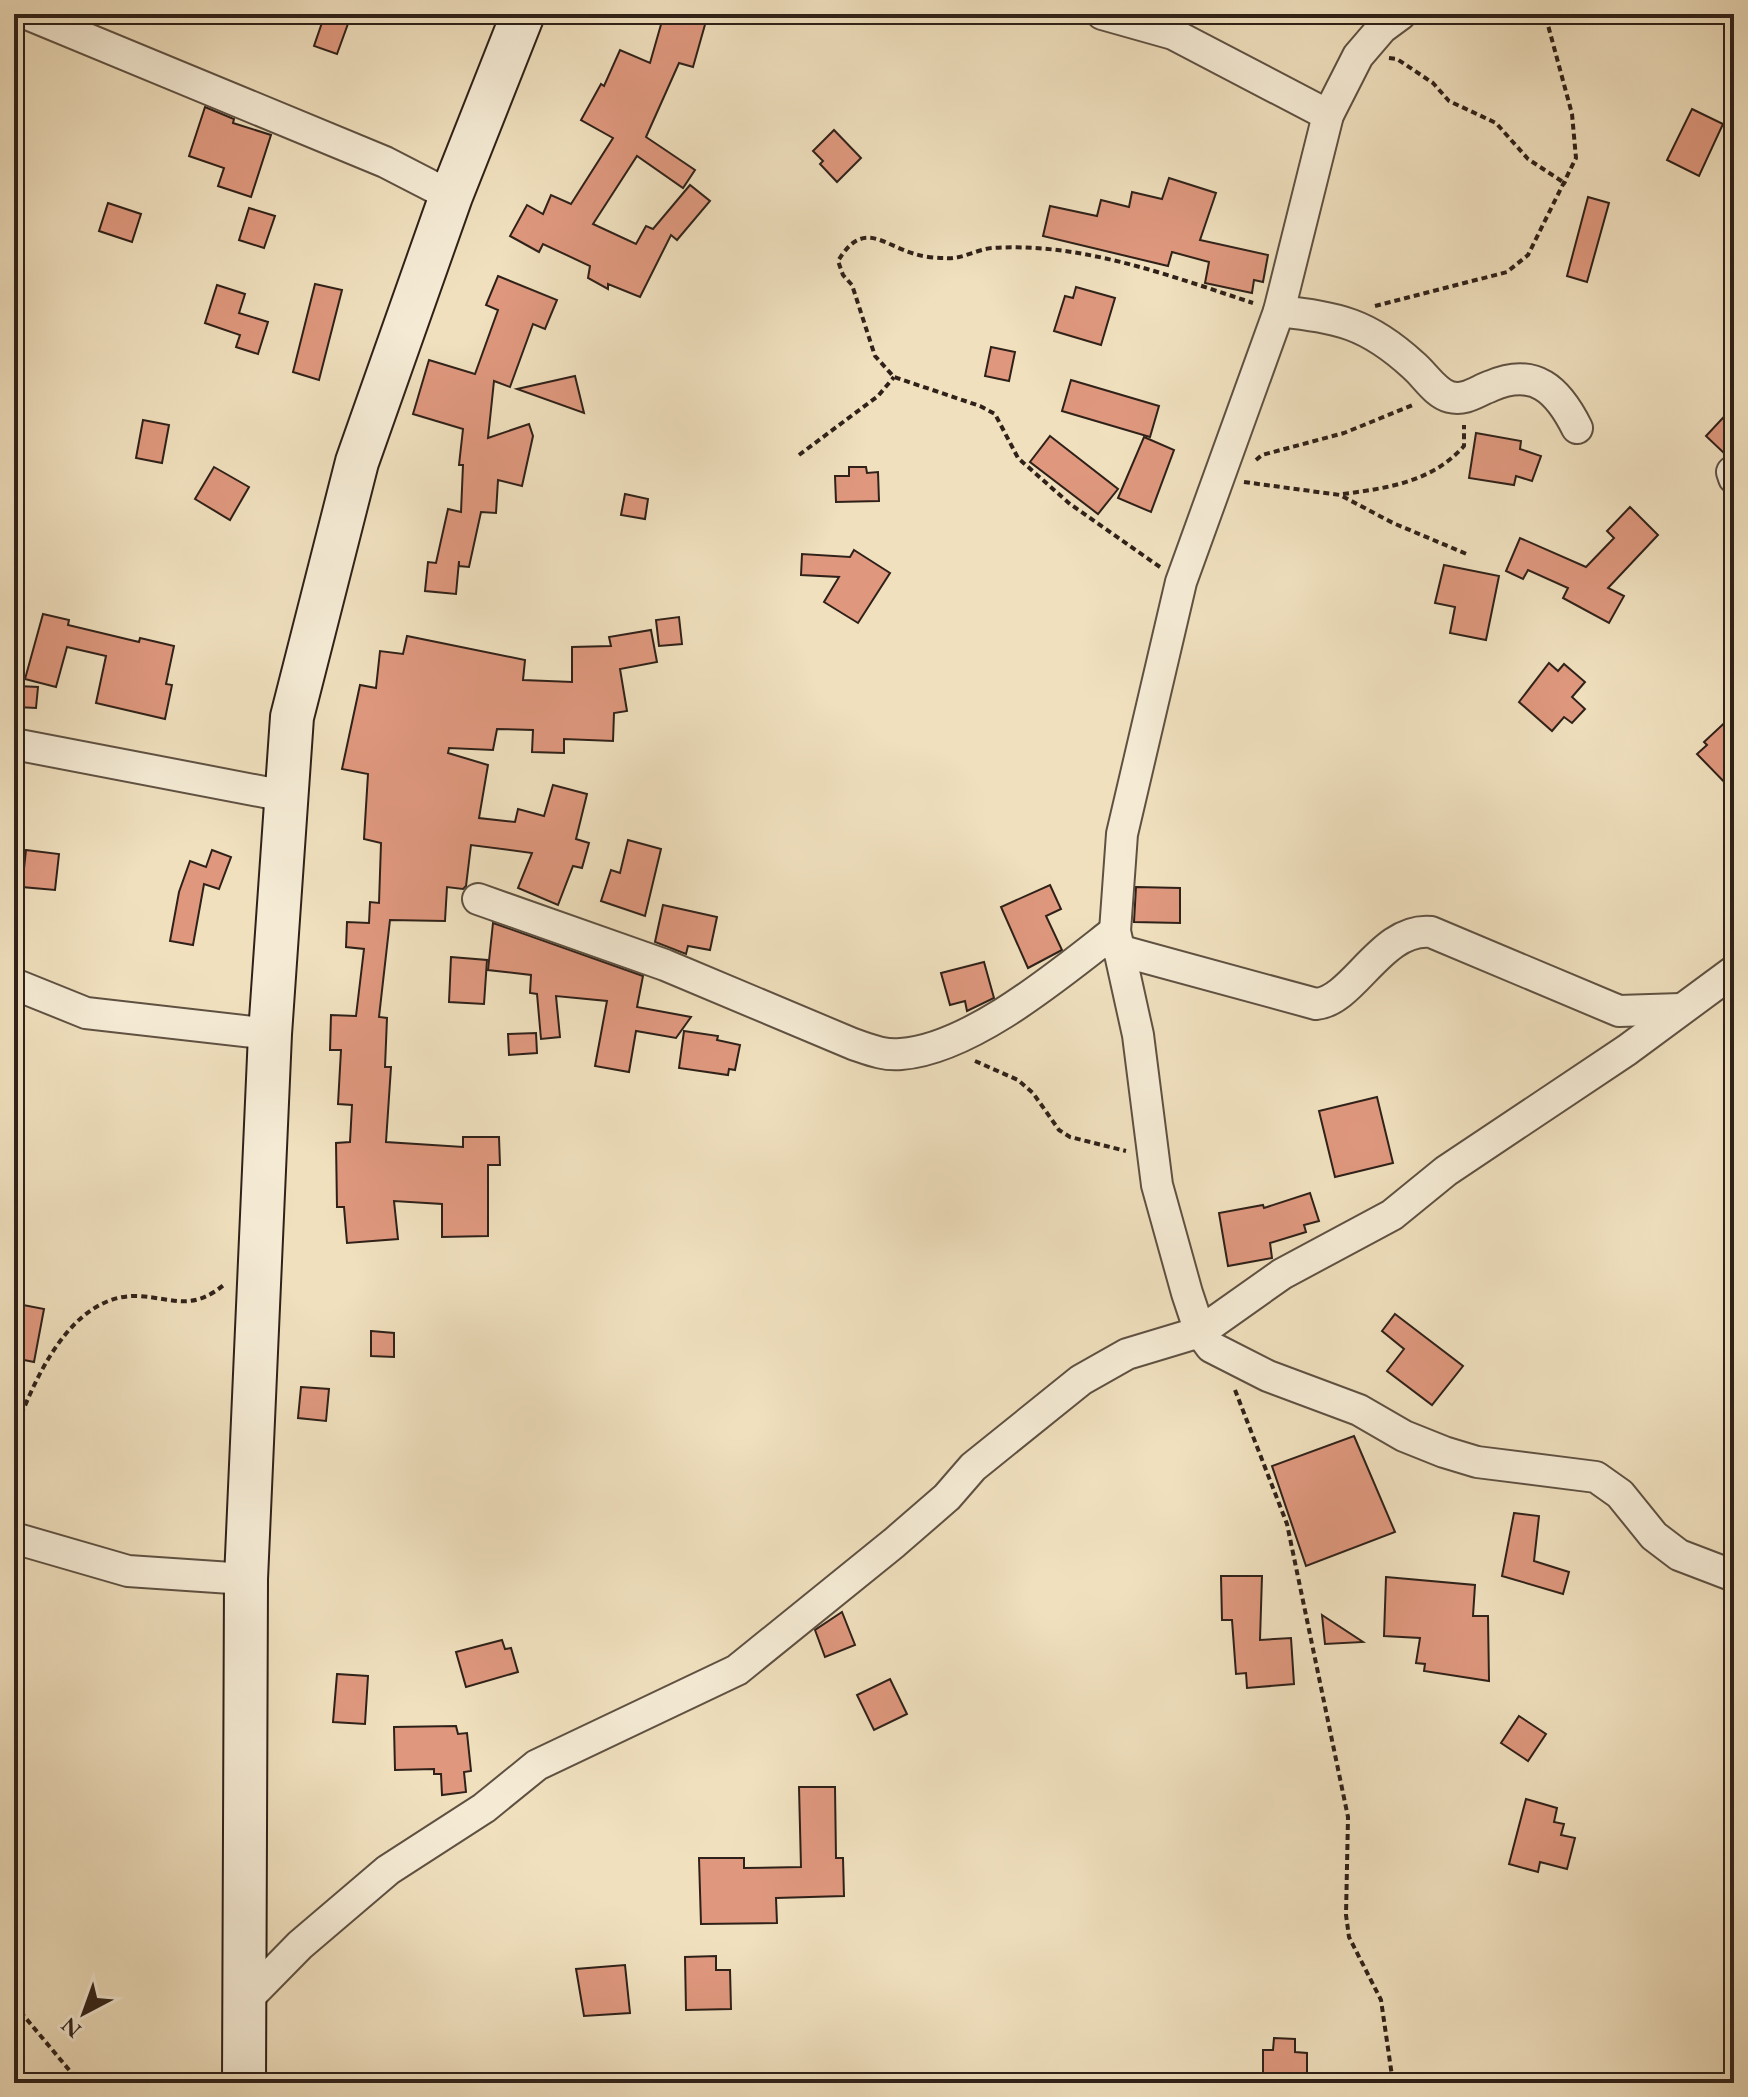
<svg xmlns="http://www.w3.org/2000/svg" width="1748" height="2097" font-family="'EB Garamond',serif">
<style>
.building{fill:#df987e;stroke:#2f2119;stroke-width:2}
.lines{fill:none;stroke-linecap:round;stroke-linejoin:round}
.minor-casing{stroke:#5f5142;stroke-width:34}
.secondary-casing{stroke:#2f2119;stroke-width:46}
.path{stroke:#2f2119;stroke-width:4;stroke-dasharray:6 4;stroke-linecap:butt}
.minor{stroke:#f5ebd5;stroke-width:30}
.secondary{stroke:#f5ebd5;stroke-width:42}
</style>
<rect width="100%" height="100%" fill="#f0e0be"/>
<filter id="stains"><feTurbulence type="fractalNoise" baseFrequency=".0025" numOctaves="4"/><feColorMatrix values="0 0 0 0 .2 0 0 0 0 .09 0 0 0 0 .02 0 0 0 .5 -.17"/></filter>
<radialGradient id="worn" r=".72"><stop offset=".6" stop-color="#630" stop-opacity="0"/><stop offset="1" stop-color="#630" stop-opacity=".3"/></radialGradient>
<g class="building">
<polygon points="325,14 349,21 337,54 314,46"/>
<polygon points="664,14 708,14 693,67 679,63 646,137 695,170 683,188 637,156 593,224 636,244 646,226 653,229 690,185 710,201 677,240 671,235 640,297 608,284 608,289 588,278 590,266 543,244 539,252 510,236 527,205 543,214 551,195 571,204 613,138 581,120 601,84 604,86 620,50 650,63"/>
<polygon points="205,107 234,119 233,123 271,135 251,197 218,186 224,168 189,156"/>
<polygon points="1692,109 1723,124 1699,176 1667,160"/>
<polygon points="834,130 861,158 837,182 820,164 823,161 813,151"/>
<polygon points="1169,178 1216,193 1200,240 1268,255 1263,282 1254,280 1252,293 1205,283 1209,262 1172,252 1168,266 1043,236 1050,206 1097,216 1101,200 1129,207 1132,192 1162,199"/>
<polygon points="1588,197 1609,203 1587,282 1567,276"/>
<polygon points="108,203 141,214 132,242 99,231"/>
<polygon points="249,208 275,216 264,248 239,240"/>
<polygon points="498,276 557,300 545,329 533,324 510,387 494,381 488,438 529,424 533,436 522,486 498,480 496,513 481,512 469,567 459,566 459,561 456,594 425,591 428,562 436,563 448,509 461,512 463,465 459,465 463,429 413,414 429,360 475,374 498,310 486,305"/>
<polygon points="315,284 342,290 319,380 293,372"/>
<polygon points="217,285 245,294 239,313 268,322 258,354 236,347 240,335 205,323"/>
<polygon points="1076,287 1115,298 1101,345 1054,331 1065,296 1073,298"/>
<polygon points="991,347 1015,352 1009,381 985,376"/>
<polygon points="575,376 584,413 517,389"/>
<polygon points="1071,380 1159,406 1150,437 1062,411"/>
<polygon points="1734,406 1734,454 1726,455 1706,436"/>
<polygon points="143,420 169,425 162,463 136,458"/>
<polygon points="1476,433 1521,441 1520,449 1541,456 1532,481 1516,476 1514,485 1469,478"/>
<polygon points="1050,436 1118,489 1098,514 1030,462"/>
<polygon points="1144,437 1174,450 1151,512 1118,498"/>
<polygon points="214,467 249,487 230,520 195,499"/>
<polygon points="849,467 866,467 867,473 878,472 879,501 836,502 835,476 849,476"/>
<polygon points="625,494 648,499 645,519 621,515"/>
<polygon points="1630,507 1658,535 1608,588 1624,596 1609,623 1563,598 1568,588 1528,570 1523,579 1506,571 1520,538 1586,567 1614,538 1607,531"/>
<polygon points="854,550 890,573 858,623 824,602 839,577 801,575 802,554 850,557"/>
<polygon points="1444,565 1499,576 1486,640 1450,633 1455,607 1435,603"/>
<polygon points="43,614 69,620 68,625 139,642 140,638 174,646 166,684 172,685 165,719 96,703 106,656 67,647 56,687 25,679"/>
<polygon points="679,617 682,644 659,646 656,620"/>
<polygon points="651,630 657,662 620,669 627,711 614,713 613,741 564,739 564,753 532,752 533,730 497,729 493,750 449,748 448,753 488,765 479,818 515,822 518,809 544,816 553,785 587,794 576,839 589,843 582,868 573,866 558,905 518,888 532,853 471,845 466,886 463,889 447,887 445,921 390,920 379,1017 387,1018 385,1067 391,1067 386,1142 463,1147 463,1137 499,1137 500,1165 488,1165 488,1236 442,1237 442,1204 394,1201 398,1239 347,1243 344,1207 337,1207 336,1143 350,1142 352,1105 338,1104 341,1050 330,1050 331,1015 356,1016 364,949 346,947 347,922 369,923 370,902 379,903 381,843 364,839 368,774 342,769 360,685 376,688 380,651 403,654 407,636 525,660 523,680 572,682 572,647 611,646 609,637"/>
<polygon points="1549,663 1558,671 1564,664 1585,682 1572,697 1585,709 1572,723 1564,717 1552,731 1519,702"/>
<polygon points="18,686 38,687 36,708 17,707"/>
<polygon points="1734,714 1734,792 1697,754 1707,745 1704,742"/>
<polygon points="628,840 661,849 645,916 601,901 611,870 620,873"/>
<polygon points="26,850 59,854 55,890 22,887"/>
<polygon points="212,850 231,857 219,889 204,884 193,945 170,941 179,892 190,861 206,867"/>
<polygon points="1050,885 1061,909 1046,916 1062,950 1028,968 1001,907"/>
<polygon points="1136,887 1180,888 1180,923 1134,922"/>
<polygon points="663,905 717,917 710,950 688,946 686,954 655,942"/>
<polygon points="493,923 643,976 637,1007 691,1017 676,1038 636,1031 629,1072 595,1066 607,1001 556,996 560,1037 541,1039 537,994 530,993 531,975 488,970"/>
<polygon points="451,957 487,960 484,1004 449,1002"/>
<polygon points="984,962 994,998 967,1011 965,1001 950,1005 941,973"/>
<polygon points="684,1031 718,1036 717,1040 740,1045 735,1070 729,1069 728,1075 679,1068"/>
<polygon points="536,1033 537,1053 509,1055 508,1034"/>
<polygon points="1377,1097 1393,1163 1335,1177 1319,1111"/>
<polygon points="1310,1193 1319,1221 1304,1225 1306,1232 1270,1243 1272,1258 1228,1266 1219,1213 1263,1205 1264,1208"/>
<polygon points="18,1304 44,1309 34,1362 14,1358"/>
<polygon points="1395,1314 1463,1366 1432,1405 1387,1371 1404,1349 1382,1331"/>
<polygon points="371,1331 394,1333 394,1357 371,1356"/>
<polygon points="301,1387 329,1389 326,1421 298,1418"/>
<polygon points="1354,1436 1395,1532 1306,1566 1272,1466"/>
<polygon points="1514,1513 1539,1516 1534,1561 1569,1572 1563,1594 1502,1576"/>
<polygon points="1221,1576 1262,1576 1260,1640 1291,1638 1294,1684 1247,1688 1246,1673 1236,1674 1232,1620 1222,1620"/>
<polygon points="1386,1577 1475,1585 1473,1616 1488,1616 1489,1681 1424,1671 1425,1664 1416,1663 1420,1638 1384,1636"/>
<polygon points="842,1612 855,1645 825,1657 815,1630"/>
<polygon points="1322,1615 1363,1642 1325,1644"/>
<polygon points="502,1640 505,1649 511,1648 518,1672 466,1687 456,1652"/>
<polygon points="337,1674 368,1676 365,1724 333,1722"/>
<polygon points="890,1679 907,1714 874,1730 857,1695"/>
<polygon points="1519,1716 1546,1734 1528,1761 1501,1743"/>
<polygon points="456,1726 458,1734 467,1733 471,1771 464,1772 466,1792 442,1795 441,1774 434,1774 434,1769 395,1770 394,1727"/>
<polygon points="799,1787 835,1787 836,1858 843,1858 844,1896 776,1898 777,1923 701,1924 699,1858 744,1858 744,1868 801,1867"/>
<polygon points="1526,1799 1557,1808 1554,1822 1564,1824 1561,1835 1575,1838 1567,1869 1540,1862 1538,1872 1509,1864"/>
<polygon points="716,1956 716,1970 730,1970 731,2009 686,2010 685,1957"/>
<polygon points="625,1965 630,2013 584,2016 576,1969"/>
<polygon points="1274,2038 1295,2039 1295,2052 1307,2053 1307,2083 1263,2083 1263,2050 1273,2050"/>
</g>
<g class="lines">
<g class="minor-casing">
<g id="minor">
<polyline points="27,14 385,162 451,196"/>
<polyline points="1102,14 1173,34 1328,115"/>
<polyline points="1401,14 1382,28 1358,56 1328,115 1279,311 1181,582 1122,834 1115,931 1138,1035 1157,1185 1187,1293 1200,1332 1211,1347 1268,1376 1359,1410 1404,1436 1444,1452 1477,1462 1596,1477 1620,1494 1654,1536 1679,1555 1734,1576"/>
<path d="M1279,311C1339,318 1367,323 1413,365C1425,375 1435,393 1450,397C1466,401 1477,391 1491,386C1535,367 1558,390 1577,428"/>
<polyline points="1732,472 1734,478"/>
<polyline points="14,744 285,796"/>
<path d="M478,899L665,965L853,1044C868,1049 884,1056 901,1054C971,1049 1061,973 1115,931"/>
<path d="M1118,950L1316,1004C1354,1001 1381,927 1431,932L1619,1011L1681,1009"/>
<polyline points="14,984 86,1013 270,1034"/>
<polyline points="14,1538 128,1571 246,1579"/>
<polyline points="245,2001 300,1945 388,1870 484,1808 537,1765 737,1670 894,1543 947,1497 973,1467 1081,1380 1127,1354 1200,1332 1282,1274 1392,1215 1446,1171 1627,1050 1734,971"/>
</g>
</g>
<g class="secondary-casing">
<polyline id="secondary" points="244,2083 246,1579 270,1034 292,717 357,462 451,196 523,14"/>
</g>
<g class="path">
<polyline points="1389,58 1397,59 1433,83 1449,101 1496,123 1528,159 1566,184"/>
<polyline points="1375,306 1507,272 1528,255 1576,158 1572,114 1545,14"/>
<polyline points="799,455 878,396 894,377"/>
<polyline points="1256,460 1262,455 1344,433 1413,405"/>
<polyline points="1244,482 1340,495 1393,523 1469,555"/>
<path d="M1343,494C1388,488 1432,482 1464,446V425"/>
<path d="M1160,567L1070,504L1018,458L995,414L980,406L894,377L875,356L852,285L843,275L838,261C863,219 883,245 915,254C924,257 936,258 945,258C961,260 977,249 993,248C1081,242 1171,276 1253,303"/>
<polyline points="975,1061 1018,1080 1033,1093 1059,1130 1070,1137 1126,1151"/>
<polyline points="1235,1390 1287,1524 1348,1817 1346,1915 1349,1937 1381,2000 1393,2083"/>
<path d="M14,1433C34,1381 70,1293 139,1296C177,1299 192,1311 225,1284"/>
<polyline points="1725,1545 1734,1534"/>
<polyline points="14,2004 80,2083"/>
</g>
<use href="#minor" class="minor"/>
<use href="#secondary" class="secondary"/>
</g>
<rect width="1748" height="2097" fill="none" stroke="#f0e0be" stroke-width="48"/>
<rect x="16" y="16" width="1716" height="2065" fill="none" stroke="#2f2119" stroke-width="4"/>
<rect x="24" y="24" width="1700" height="2049" fill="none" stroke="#2f2119" stroke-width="2"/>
<g transform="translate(84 2013) rotate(221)" stroke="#f5ebd5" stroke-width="6" paint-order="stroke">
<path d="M0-6L14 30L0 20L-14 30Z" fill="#2f2119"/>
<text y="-12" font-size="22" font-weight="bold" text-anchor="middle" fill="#2f2119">N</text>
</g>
<rect width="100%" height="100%" filter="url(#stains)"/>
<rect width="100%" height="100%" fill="url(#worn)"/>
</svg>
